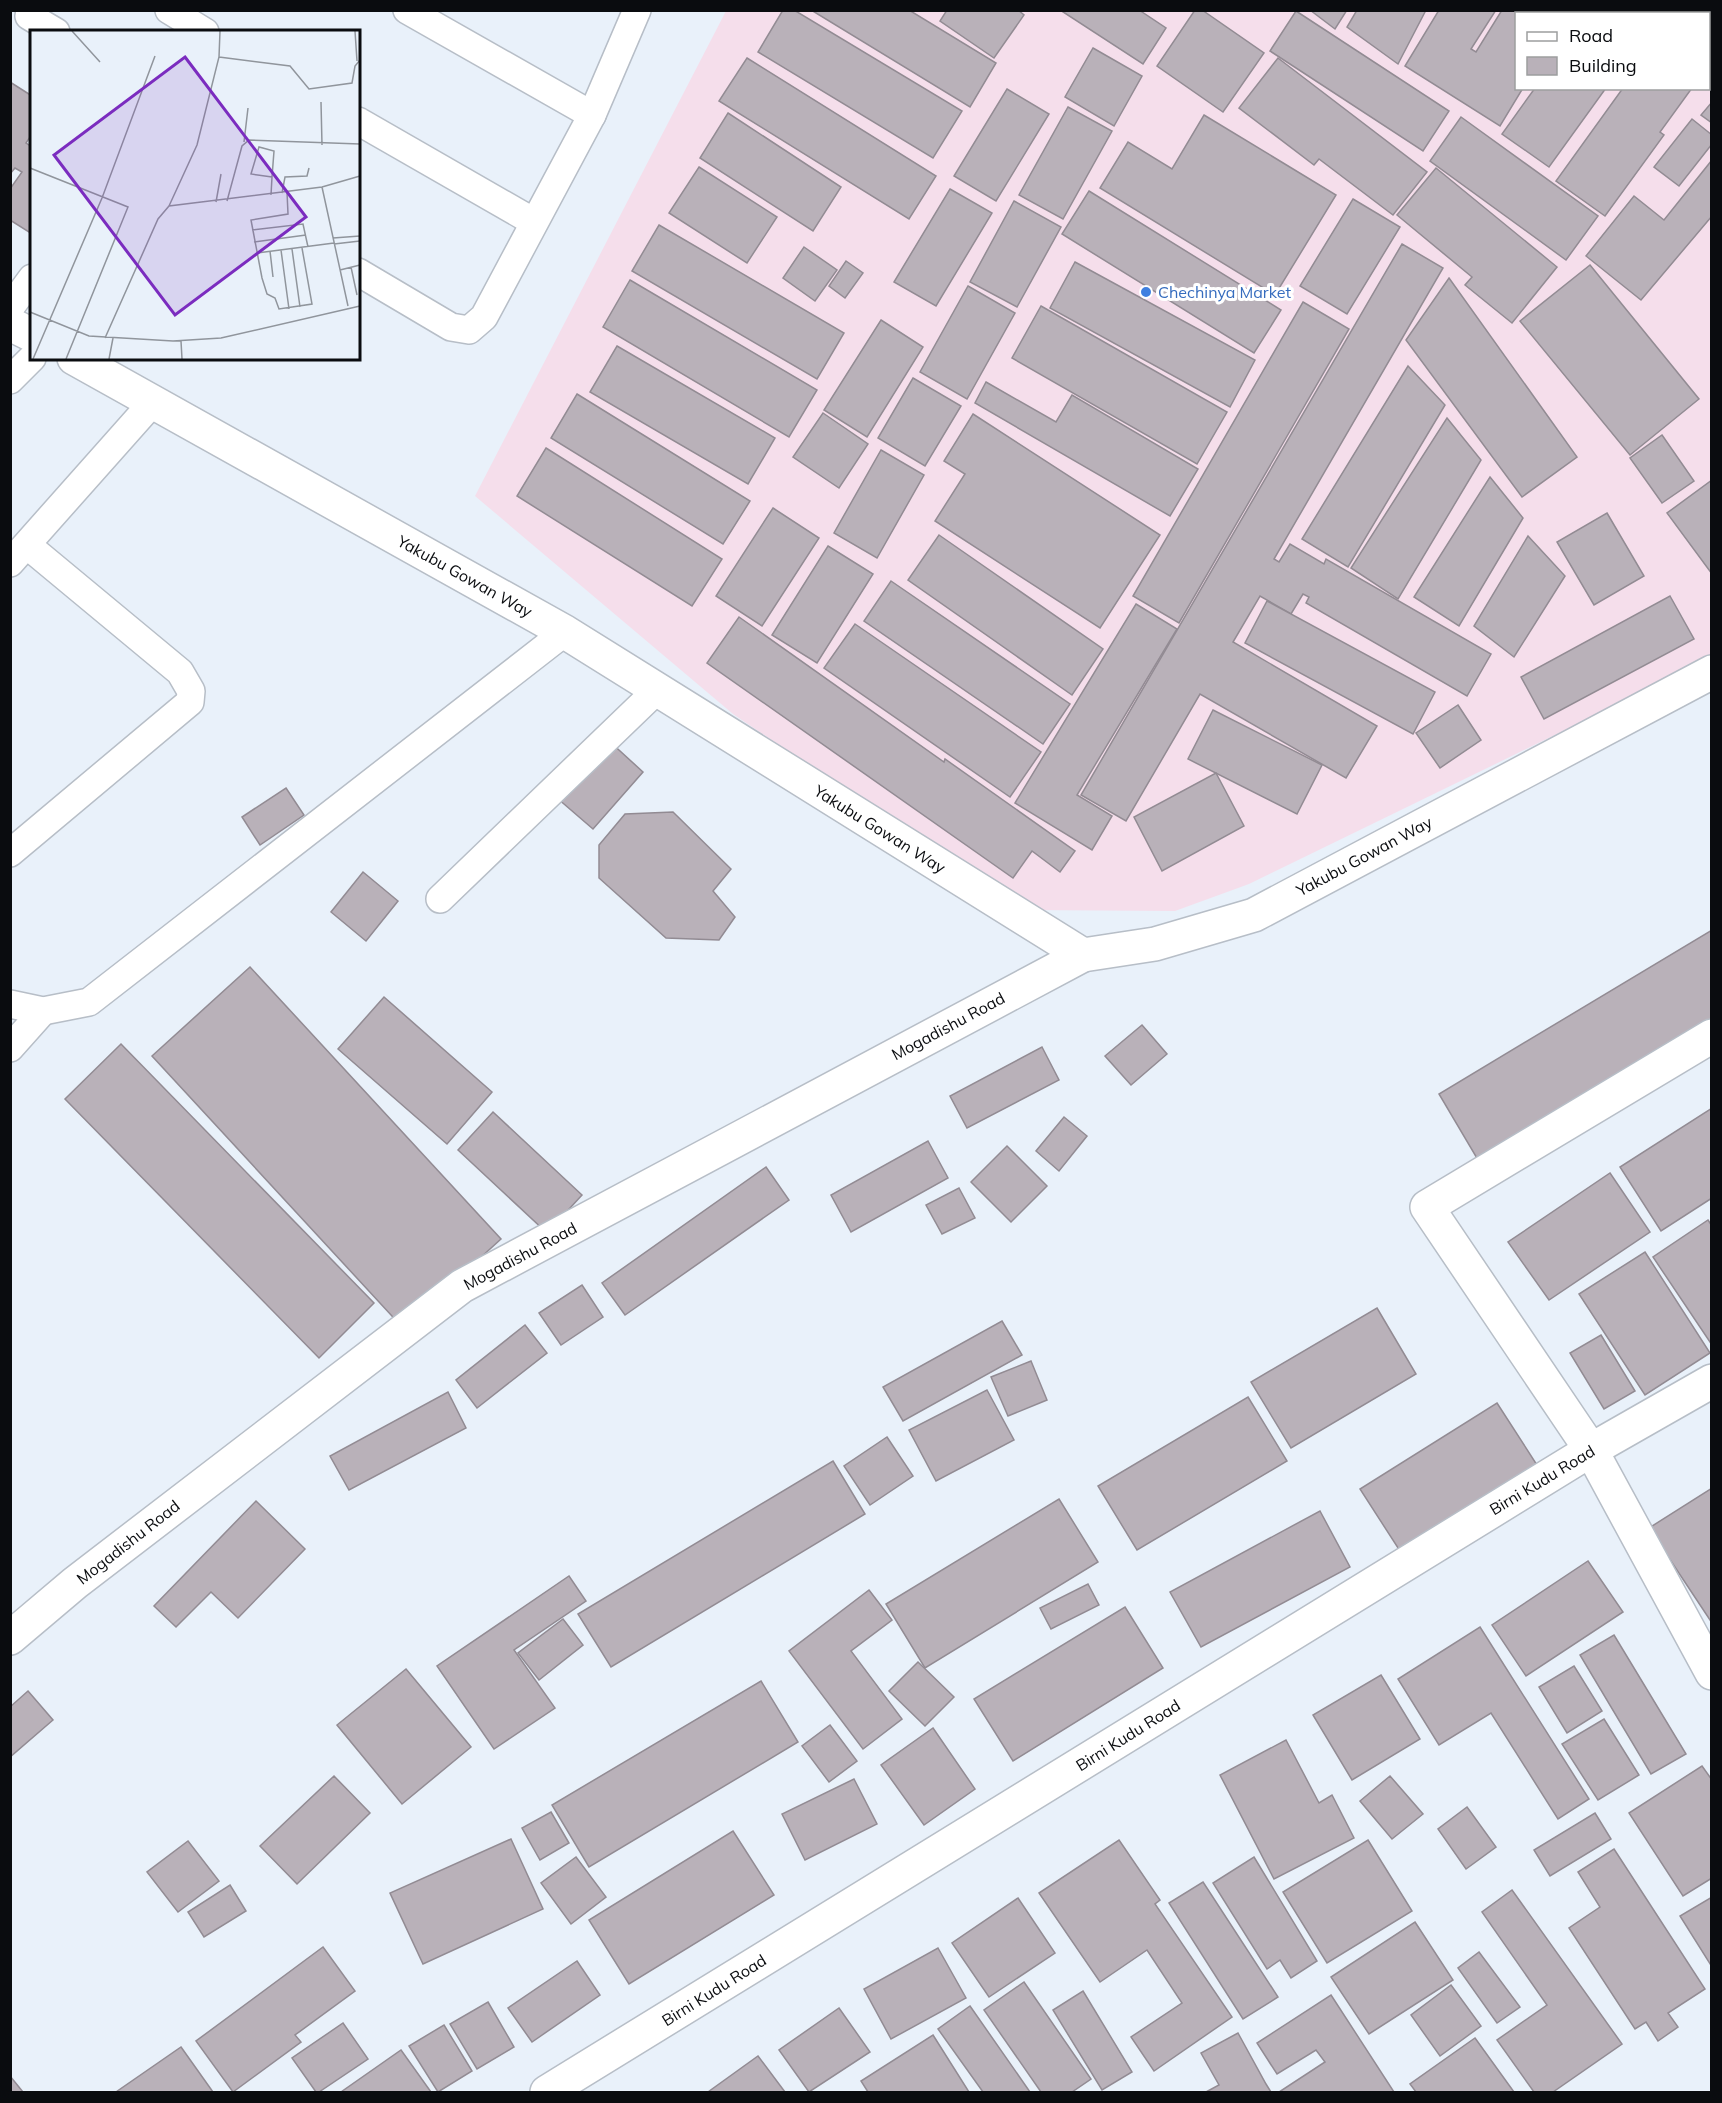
<svg xmlns="http://www.w3.org/2000/svg" width="1722" height="2103" font-family="Mulish,sans-serif">
<style>
.commercial{fill:#f5deeb;fill-rule:evenodd}
.building{fill:#b9b1b9;stroke:#928b93;stroke-width:1.5}
.lines{fill:none;stroke-linecap:round;stroke-linejoin:round}
.lane-casing{stroke:#b7bec7;stroke-width:30}
.street-casing{stroke:#b7bec7;stroke-width:36}
.lane{stroke:#fff;stroke-width:27}
.street{stroke:#fff;stroke-width:33}
.shop-dot{fill:#3f7fe0;stroke:#fff;stroke-width:2}
.labels{text-anchor:middle;dominant-baseline:central;stroke-width:6;stroke-linejoin:round;paint-order:stroke}
.shop-label{font-size:16px;fill:#366cbe;stroke:#fff;text-anchor:start}
.street-label{font-size:16px;fill:#0a0c0f;stroke:#fff}
.inset-road{fill:none;stroke:#90959c;stroke-width:1.5}
.view{fill:#7b2cbf;fill-opacity:0.15;stroke:#7b2cbf;stroke-width:3}
.inset-edge{fill:none;stroke:#0a0c0f;stroke-width:3}
</style>
<rect width="100%" height="100%" fill="#e9f1fa"/>
<path class="commercial" d="M726,11H1711V659L1249,884L1175,911L1024,910L733,714L475,496ZM1516,14H1708V88H1516Z"/>
<g class="building">
<polygon points="783,10 794,10 962,111 933,158 758,52"/>
<polygon points="811,10 909,10 996,63 970,107"/>
<polygon points="947,10 1018,10 1024,15 994,58 940,21"/>
<polygon points="1060,10 1139,10 1166,28 1143,64"/>
<polygon points="1195,10 1202,10 1264,53 1223,112 1157,66"/>
<polygon points="1310,10 1347,10 1335,29"/>
<polygon points="1357,10 1426,10 1398,64 1347,27"/>
<polygon points="1439,10 1496,10 1471,49 1476,52 1502,10 1572,10 1570,14 1516,14 1516,88 1523,88 1500,126 1405,66"/>
<polygon points="1296,11 1449,111 1423,151 1270,51"/>
<polygon points="1093,48 1142,76 1114,126 1065,97"/>
<polygon points="747,58 936,176 909,219 719,101"/>
<polygon points="1278,58 1427,172 1393,215 1319,159 1314,165 1239,108"/>
<polygon points="10,82 32,96 32,134 26,143 32,147 32,234 10,220 10,189 22,172 15,168 10,174"/>
<polygon points="1535,88 1606,88 1549,167 1502,134"/>
<polygon points="1623,88 1692,88 1660,132 1664,135 1605,216 1556,181"/>
<polygon points="1007,89 1049,114 996,201 954,176"/>
<polygon points="1712,102 1712,123 1701,115"/>
<polygon points="1068,107 1112,131 1063,219 1019,195"/>
<polygon points="728,113 841,187 813,231 700,158"/>
<polygon points="1204,115 1336,195 1275,295 1100,188 1128,142 1172,169"/>
<polygon points="1461,117 1598,216 1566,260 1430,161"/>
<polygon points="1692,119 1712,135 1712,144 1679,186 1654,167"/>
<polygon points="1712,160 1712,216 1641,300 1586,256 1634,196 1664,220"/>
<polygon points="699,167 777,217 747,263 669,213"/>
<polygon points="1436,168 1557,267 1512,323 1465,285 1472,277 1397,215"/>
<polygon points="950,189 992,213 936,306 894,282"/>
<polygon points="1089,191 1281,310 1254,353 1062,234"/>
<polygon points="1353,199 1400,227 1347,314 1300,286"/>
<polygon points="1014,201 1061,227 1017,307 970,282"/>
<polygon points="659,225 844,333 817,379 632,271"/>
<polygon points="1402,244 1443,268 1274,559 1279,562 1290,544 1324,564 1326,559 1491,654 1467,696 1306,603 1309,597 1303,594 1291,614 1260,596 1233,642 1377,726 1346,778 1200,694 1126,821 1081,795"/>
<polygon points="804,247 837,270 815,301 783,278"/>
<polygon points="846,261 863,273 845,298 829,286"/>
<polygon points="1075,262 1255,360 1230,407 1050,308"/>
<polygon points="1590,265 1699,399 1630,455 1520,321"/>
<polygon points="1449,278 1577,457 1522,497 1406,340"/>
<polygon points="630,280 817,390 789,437 603,327"/>
<polygon points="968,286 1015,313 967,399 920,372"/>
<polygon points="1303,302 1349,329 1179,623 1133,596"/>
<polygon points="1041,306 1227,412 1197,464 1012,358"/>
<polygon points="881,320 923,347 867,437 824,410"/>
<polygon points="617,346 775,438 748,484 590,392"/>
<polygon points="1408,366 1445,405 1348,567 1302,539"/>
<polygon points="913,378 961,406 925,466 878,438"/>
<polygon points="986,382 1056,422 1072,395 1198,469 1170,516 975,403"/>
<polygon points="577,394 750,501 723,544 551,438"/>
<polygon points="823,413 868,444 839,488 793,457"/>
<polygon points="973,414 1160,535 1100,628 935,521 965,474 944,461"/>
<polygon points="1447,418 1481,460 1398,599 1351,568"/>
<polygon points="1662,435 1694,481 1662,503 1630,458"/>
<polygon points="546,448 722,559 692,606 517,496"/>
<polygon points="881,450 924,475 877,558 834,533"/>
<polygon points="1490,477 1523,518 1459,626 1414,597"/>
<polygon points="1712,480 1712,574 1667,513"/>
<polygon points="773,508 819,538 762,626 716,596"/>
<polygon points="1607,513 1644,576 1594,605 1557,542"/>
<polygon points="939,535 1103,649 1072,695 908,580"/>
<polygon points="1528,536 1565,576 1514,657 1474,626"/>
<polygon points="828,546 873,574 817,663 772,635"/>
<polygon points="891,581 1070,704 1043,744 864,621"/>
<polygon points="1670,596 1694,639 1544,719 1521,677"/>
<polygon points="1267,601 1435,692 1413,734 1245,643"/>
<polygon points="1136,604 1177,629 1077,795 1112,816 1092,850 1015,803"/>
<polygon points="739,617 944,762 945,759 1075,851 1060,872 1032,851 1013,878 707,663"/>
<polygon points="855,624 1041,752 1010,797 824,668"/>
<polygon points="1458,705 1481,740 1440,768 1416,733"/>
<polygon points="1213,710 1322,765 1297,814 1188,759"/>
<polygon points="608,740 643,772 593,829 557,798"/>
<polygon points="1216,773 1244,826 1162,871 1134,817"/>
<polygon points="286,788 304,815 260,845 242,817"/>
<polygon points="673,812 731,869 713,891 735,917 719,940 666,938 599,878 599,845 625,814"/>
<polygon points="363,872 398,901 366,941 331,912"/>
<polygon points="1712,930 1712,1019 1478,1160 1439,1094"/>
<polygon points="250,967 501,1239 403,1328 152,1056"/>
<polygon points="384,997 492,1092 447,1144 338,1049"/>
<polygon points="1142,1025 1167,1054 1131,1085 1105,1056"/>
<polygon points="121,1044 374,1303 319,1358 65,1099"/>
<polygon points="1042,1047 1059,1080 967,1128 950,1096"/>
<polygon points="1712,1108 1712,1198 1661,1231 1620,1167"/>
<polygon points="493,1112 582,1195 547,1233 458,1150"/>
<polygon points="1064,1117 1087,1136 1059,1171 1036,1151"/>
<polygon points="928,1141 948,1178 851,1232 831,1195"/>
<polygon points="1007,1146 1047,1186 1011,1222 971,1182"/>
<polygon points="766,1167 789,1200 625,1315 602,1283"/>
<polygon points="1610,1173 1650,1232 1549,1300 1508,1242"/>
<polygon points="959,1188 975,1218 942,1234 926,1205"/>
<polygon points="1708,1220 1712,1226 1712,1345 1653,1257"/>
<polygon points="1645,1252 1710,1353 1645,1395 1579,1294"/>
<polygon points="582,1285 603,1317 561,1345 539,1313"/>
<polygon points="1377,1308 1416,1374 1291,1448 1251,1382"/>
<polygon points="1002,1321 1022,1355 903,1421 883,1387"/>
<polygon points="525,1325 547,1353 477,1408 456,1380"/>
<polygon points="1601,1335 1635,1391 1604,1409 1570,1353"/>
<polygon points="1031,1361 1047,1400 1008,1416 991,1377"/>
<polygon points="987,1390 1014,1440 936,1481 909,1430"/>
<polygon points="448,1392 466,1428 349,1490 330,1456"/>
<polygon points="1248,1397 1287,1461 1137,1550 1098,1486"/>
<polygon points="1497,1403 1537,1465 1400,1551 1360,1489"/>
<polygon points="887,1437 913,1476 870,1505 844,1466"/>
<polygon points="833,1461 865,1514 611,1667 578,1614"/>
<polygon points="1712,1488 1712,1623 1649,1528"/>
<polygon points="1059,1499 1098,1562 925,1668 886,1604"/>
<polygon points="256,1501 305,1549 238,1618 211,1592 176,1627 154,1606"/>
<polygon points="1320,1511 1350,1567 1201,1647 1170,1592"/>
<polygon points="1588,1561 1623,1612 1526,1676 1492,1625"/>
<polygon points="569,1576 586,1601 514,1650 555,1708 494,1749 437,1666"/>
<polygon points="1088,1584 1099,1605 1051,1629 1040,1608"/>
<polygon points="869,1590 892,1620 851,1651 902,1719 863,1749 789,1651"/>
<polygon points="1125,1607 1163,1668 1013,1761 974,1699"/>
<polygon points="563,1619 583,1645 539,1680 518,1653"/>
<polygon points="1480,1627 1589,1799 1558,1819 1491,1713 1439,1745 1398,1679"/>
<polygon points="1614,1635 1686,1754 1651,1774 1580,1655"/>
<polygon points="918,1662 954,1697 925,1726 889,1691"/>
<polygon points="1574,1666 1602,1711 1567,1733 1539,1687"/>
<polygon points="406,1669 471,1747 402,1804 337,1725"/>
<polygon points="1381,1675 1420,1739 1352,1780 1313,1715"/>
<polygon points="761,1681 798,1742 589,1867 552,1805"/>
<polygon points="28,1691 53,1720 10,1757 10,1707"/>
<polygon points="1604,1719 1639,1775 1598,1800 1562,1744"/>
<polygon points="830,1725 857,1761 829,1782 802,1746"/>
<polygon points="933,1728 975,1789 924,1825 881,1765"/>
<polygon points="1286,1740 1319,1803 1332,1795 1354,1838 1274,1879 1220,1775"/>
<polygon points="1702,1766 1712,1780 1712,1878 1683,1896 1629,1813"/>
<polygon points="334,1776 370,1813 297,1884 260,1846"/>
<polygon points="1390,1776 1423,1814 1392,1839 1360,1801"/>
<polygon points="854,1779 877,1824 805,1860 782,1814"/>
<polygon points="1467,1807 1496,1847 1466,1869 1438,1829"/>
<polygon points="551,1812 569,1843 540,1860 522,1828"/>
<polygon points="1595,1813 1611,1839 1550,1876 1534,1850"/>
<polygon points="733,1831 774,1895 629,1984 589,1920"/>
<polygon points="511,1839 543,1909 423,1964 390,1893"/>
<polygon points="1119,1840 1160,1900 1155,1904 1232,2017 1154,2071 1131,2037 1182,2003 1147,1950 1100,1982 1039,1893"/>
<polygon points="1368,1840 1412,1911 1327,1963 1283,1892"/>
<polygon points="188,1841 219,1881 178,1912 147,1872"/>
<polygon points="1614,1849 1705,1989 1668,2013 1678,2027 1658,2041 1646,2022 1635,2029 1569,1928 1600,1907 1578,1872"/>
<polygon points="576,1857 606,1897 571,1924 541,1883"/>
<polygon points="1254,1857 1317,1961 1291,1978 1280,1960 1267,1969 1213,1883"/>
<polygon points="1203,1882 1278,1997 1243,2019 1169,1903"/>
<polygon points="230,1885 246,1911 204,1937 188,1912"/>
<polygon points="1512,1890 1622,2044 1553,2092 1534,2092 1497,2040 1547,2005 1482,1912"/>
<polygon points="1712,1897 1712,1967 1680,1916"/>
<polygon points="1018,1898 1055,1953 989,1997 952,1943"/>
<polygon points="1415,1922 1453,1980 1369,2034 1331,1977"/>
<polygon points="323,1947 355,1991 295,2035 301,2042 233,2092 196,2041"/>
<polygon points="938,1948 966,1998 891,2039 864,1989"/>
<polygon points="1479,1952 1520,2007 1497,2023 1458,1968"/>
<polygon points="577,1961 600,1995 532,2042 508,2008"/>
<polygon points="1024,1982 1091,2079 1072,2092 1041,2092 984,2010"/>
<polygon points="1451,1985 1481,2026 1440,2056 1411,2015"/>
<polygon points="1083,1991 1132,2072 1102,2090 1053,2010"/>
<polygon points="1331,1995 1394,2092 1279,2092 1325,2062 1316,2050 1277,2074 1257,2043"/>
<polygon points="488,2002 514,2047 477,2069 450,2024"/>
<polygon points="970,2006 1030,2092 983,2092 938,2029"/>
<polygon points="839,2008 870,2052 809,2092 779,2050"/>
<polygon points="343,2023 368,2059 319,2092 316,2092 292,2058"/>
<polygon points="444,2025 472,2071 438,2092 409,2046"/>
<polygon points="1238,2033 1266,2084 1271,2092 1206,2092 1219,2085 1201,2053"/>
<polygon points="933,2035 969,2092 868,2092 861,2081"/>
<polygon points="1475,2038 1514,2092 1416,2092 1410,2084"/>
<polygon points="181,2047 213,2092 116,2092"/>
<polygon points="401,2050 431,2092 341,2092"/>
<polygon points="758,2056 785,2092 708,2092"/>
<polygon points="10,2076 23,2092 10,2092"/>
</g>
<g class="lines">
<g class="lane-casing">
<g id="lane">
<polyline points="169,10 205,32"/>
<polyline points="407,10 592,115"/>
<polyline points="29,16 56,32"/>
<polyline points="358,121 534,222"/>
<polyline points="358,272 451,327 469,330 484,317 592,115 637,10"/>
<polyline points="10,308 32,278"/>
<polyline points="10,380 32,358"/>
<polyline points="10,563 153,402"/>
<polyline points="10,853 190,702 191,691 180,672 27,545"/>
<polyline points="440,899 657,690"/>
<polyline points="10,1004 43,1011 89,1002 565,632"/>
<polyline points="10,1048 43,1011"/>
</g>
</g>
<g class="street-casing">
<g id="street">
<polyline points="10,324 32,335"/>
<polyline points="74,358 565,632 1083,955 1155,944 1254,915 1712,672"/>
<polyline points="1712,1036 1427,1207 1591,1450 1712,1673"/>
<polyline points="10,1638 75,1583 462,1286 1083,955"/>
<polyline points="547,2092 1591,1450 1712,1381"/>
</g>
</g>
<use href="#lane" class="lane"/>
<use href="#street" class="street"/>
</g>
<circle class="shop-dot" cx="1146" cy="292" r="6"/>
<g class="labels">
<g class="shop-label">
<text x="1158" y="292">Chechinya Market</text>
</g>
<g class="street-label">
<text transform="translate(465 576) rotate(29)">Yakubu Gowan Way</text>
<text transform="translate(880 829) rotate(32)">Yakubu Gowan Way</text>
<text transform="translate(1364 856) rotate(-28)">Yakubu Gowan Way</text>
<text transform="translate(948 1026) rotate(-28)">Mogadishu Road</text>
<text transform="translate(520 1256) rotate(-28)">Mogadishu Road</text>
<text transform="translate(1542 1480) rotate(-31)">Birni Kudu Road</text>
<text transform="translate(128 1542) rotate(-38)">Mogadishu Road</text>
<text transform="translate(1128 1735) rotate(-32)">Birni Kudu Road</text>
<text transform="translate(714 1990) rotate(-32)">Birni Kudu Road</text>
</g>
</g>
<g transform="translate(30 30)">
<rect width="330" height="330" fill="#e9f1fa"/>
<path class="inset-road" d="M42,1L70,32M325,1L327,31M189,27L260,36L279,59L322,53L325,36L330,30M291,72L292,115M214,112L218,78M0,138L98,177L36,329M292,157L318,276M257,162L258,184L221,190L232,248L237,264L245,268L249,279L282,274L272,218M252,163L255,147L277,146L279,138M241,165L242,147L244,121L229,117L221,144L242,147M197,171L212,116L219,110L330,114M186,172L191,144M139,176L167,115L189,27L190,1M222,200L273,194L278,217M303,208L330,206M224,212L276,205M304,214L330,211M262,219L270,277M251,220L259,279M240,221L243,247M227,223L304,213M321,237L327,265M310,240L330,235M0,282L59,306L143,311L191,308L330,276M75,308L128,189L139,176L292,157L330,146M151,311L152,329M3,329L72,168L125,26M79,329L83,308"/>
<path class="view" d="M155,27L276,187L145,285L24,125Z"/>
<rect width="330" height="330" class="inset-edge"/>
</g>
<rect width="1722" height="2103" fill="none" stroke="#0a0c0f" stroke-width="24"/>
<rect x="1515" y="12" width="195" height="78" fill="#ffffff" stroke="#9d9e9f" stroke-width="1.5"/>
<rect x="1527" y="32" width="30" height="9" fill="#ffffff" stroke="#9d9e9f" stroke-width="1.5"/>
<text x="1569" y="42" font-size="18" fill="#0a0c0f">Road</text>
<rect x="1527" y="57" width="30" height="18" fill="#b9b1b9" stroke="#9d9e9f" stroke-width="1.5"/>
<text x="1569" y="72" font-size="18" fill="#0a0c0f">Building</text>
</svg>
